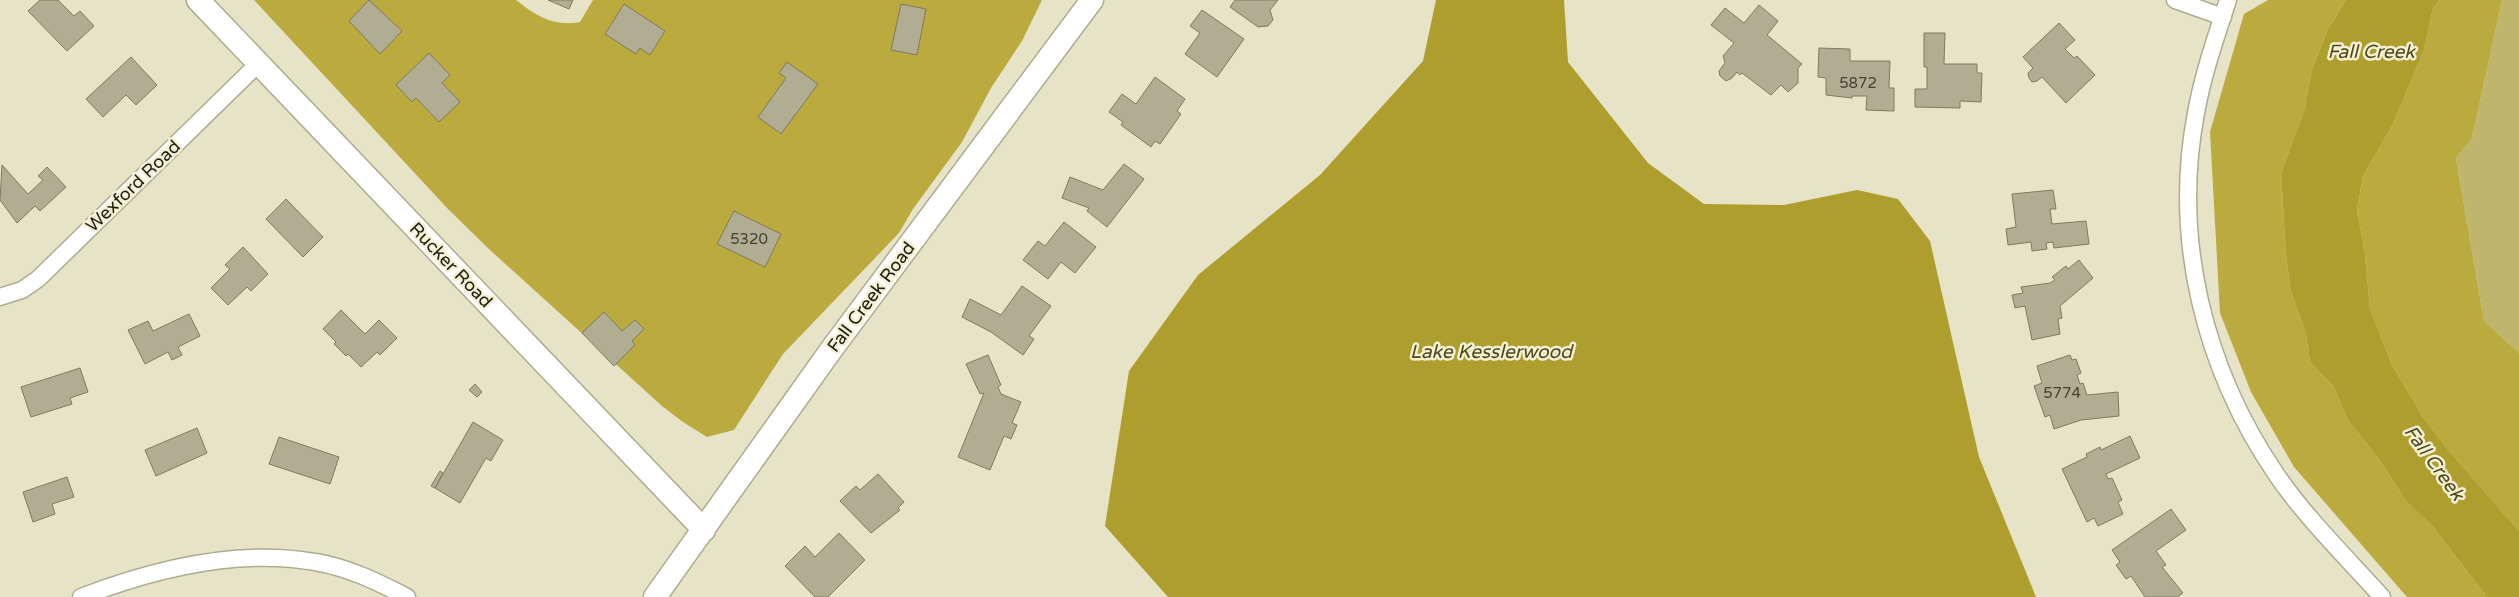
<svg xmlns="http://www.w3.org/2000/svg" width="2519" height="597" font-family="'Varela Round',sans-serif">
<style>
.green{fill:#c0b56d}
.forest{fill:#bbaa3e}
.water{fill:#ae9e2e}
.building{fill:#b1ad92;stroke:#7d7a60}
.lines{fill:none;stroke-linecap:round;stroke-linejoin:round}
.street-casing{stroke:#afab8f;stroke-width:19}
.secondary-casing{stroke:#afab8f;stroke-width:25}
.street{stroke:#fff;stroke-width:16}
.secondary{stroke:#fff;stroke-width:22}
.labels{text-anchor:middle;dominant-baseline:central;stroke-width:5;stroke-linejoin:round;paint-order:stroke}
.number-label{font-size:15px;fill:#444133}
.street-label{font-size:18px;fill:#1f1d13;stroke:#f4f0d3}
.water-label{font-size:19px;font-style:italic;fill:#4f481c;stroke:#f4f0d3}
</style>
<rect width="100%" height="100%" fill="#e7e3c6"/>
<polygon class="green" points="2502,0 2519,0 2519,353 2484,321 2456,158 2472,138"/>
<g class="forest">
<path d="M254,0H516C536,16 554,27 580,22L593,0H1042L1022,41L991,88L962,142L913,209L899,233L783,354L734,430L707,437L683,422L662,406L490,250L448,209Z"/>
<polygon points="2268,0 2346,0 2328,29 2312,69 2305,108 2281,173 2286,256 2291,292 2306,334 2310,362 2333,386 2348,420 2381,462 2406,501 2434,528 2487,597 2407,597 2294,467 2251,392 2220,313 2210,132 2244,14"/>
<polygon points="2440,0 2502,0 2472,138 2456,158 2484,321 2519,353 2519,531 2449,451 2423,417 2392,365 2370,309 2365,254 2357,210 2363,176 2393,124 2424,50 2433,8"/>
</g>
<g class="water">
<polygon points="1436,0 1564,0 1568,62 1648,163 1704,204 1784,205 1857,190 1898,199 1930,241 1979,457 2036,597 1168,597 1105,526 1129,371 1198,275 1320,175 1423,61"/>
<polygon points="2346,0 2440,0 2433,8 2424,50 2393,124 2363,176 2357,210 2365,254 2370,309 2392,365 2423,417 2449,451 2519,531 2519,597 2487,597 2434,528 2406,501 2381,462 2348,420 2333,386 2310,362 2306,334 2291,292 2286,256 2281,173 2305,108 2312,69 2328,29"/>
</g>
<g class="building">
<polygon points="40,0 58,0 74,16 80,11 94,26 67,51 28,11"/>
<polygon points="369,0 402,31 380,54 349,21"/>
<polygon points="548,0 573,0 569,9"/>
<polygon points="1235,0 1278,0 1270,10 1273,20 1268,26 1258,27 1230,7"/>
<polygon points="624,4 665,31 650,55 640,48 636,54 605,34"/>
<polygon points="901,4 926,9 917,55 891,50"/>
<polygon points="1759,5 1778,21 1767,35 1802,64 1798,68 1798,83 1788,92 1781,85 1771,95 1742,73 1740,75 1737,72 1732,78 1726,81 1720,76 1719,71 1725,63 1723,56 1734,43 1711,25 1725,8 1744,23"/>
<polygon points="1202,10 1244,39 1217,77 1185,54 1200,33 1190,26"/>
<polygon points="2059,23 2075,40 2065,49 2074,58 2077,56 2095,75 2066,103 2042,77 2037,81 2032,82 2029,78 2028,73 2033,68 2023,57"/>
<polygon points="1924,33 1945,33 1944,64 1977,64 1977,73 1982,73 1981,102 1960,101 1960,108 1915,107 1915,89 1927,89 1927,67 1924,67"/>
<polygon points="1819,48 1850,49 1850,61 1890,61 1889,88 1894,88 1894,111 1866,110 1867,96 1852,96 1852,98 1826,95 1826,78 1818,77"/>
<polygon points="429,53 450,75 442,83 460,102 439,122 416,98 412,102 396,85"/>
<polygon points="131,57 157,85 136,105 126,95 103,117 86,99"/>
<polygon points="787,62 818,84 781,134 758,117 786,78 779,73"/>
<polygon points="1155,77 1185,99 1177,111 1181,114 1160,144 1155,141 1151,147 1121,125 1123,122 1109,112 1122,94 1136,104"/>
<polygon points="1124,164 1144,179 1107,227 1087,211 1089,208 1062,198 1070,177 1103,190"/>
<polygon points="2,165 28,194 43,180 38,176 47,167 66,187 40,211 35,206 17,223 0,200"/>
<polygon points="2053,190 2056,209 2050,209 2052,224 2086,221 2089,244 2054,248 2053,242 2046,243 2047,249 2032,251 2031,242 2008,245 2006,229 2016,227 2012,194"/>
<polygon points="286,199 323,237 303,257 266,219"/>
<polygon points="734,211 781,234 765,267 717,244"/>
<polygon points="1064,222 1096,247 1075,273 1061,262 1048,279 1023,260 1038,241 1045,246"/>
<polygon points="243,247 268,274 251,291 247,287 228,305 211,288 230,269 225,265"/>
<polygon points="2079,260 2093,278 2060,306 2062,318 2058,319 2060,334 2032,340 2025,306 2015,308 2012,295 2023,293 2021,287 2050,283 2055,280 2052,277 2066,266 2068,269"/>
<polygon points="1022,286 1051,306 1029,336 1034,339 1023,355 991,332 962,317 970,299 1001,315"/>
<polygon points="341,310 365,334 379,320 397,338 380,355 377,352 361,367 348,354 346,356 334,344 336,342 323,329"/>
<polygon points="604,312 622,331 635,320 644,329 632,341 635,345 614,366 582,333"/>
<polygon points="189,314 200,336 178,347 182,355 172,360 168,352 145,364 128,330 148,321 153,331"/>
<polygon points="988,355 1001,385 998,387 1001,394 1021,402 1012,423 1017,425 1011,439 1004,436 990,470 958,457 984,393 980,394 966,364"/>
<polygon points="2070,355 2072,360 2076,359 2081,373 2077,375 2080,384 2083,383 2087,395 2118,392 2119,416 2081,420 2054,429 2050,415 2045,417 2034,386 2042,383 2037,366"/>
<polygon points="80,368 88,392 70,398 72,404 31,417 21,387"/>
<polygon points="475,384 482,392 477,397 469,390"/>
<polygon points="473,422 503,440 491,461 486,458 460,503 435,488"/>
<polygon points="197,428 207,453 156,476 145,450"/>
<polygon points="2130,436 2140,458 2106,474 2108,479 2112,478 2122,500 2118,502 2123,514 2098,526 2094,518 2087,522 2062,469 2087,457 2086,454 2100,447 2101,450"/>
<polygon points="279,437 339,457 330,484 269,464"/>
<polygon points="440,471 443,473 435,488 431,486"/>
<polygon points="878,474 904,502 898,508 900,510 871,533 840,501 856,486 860,490"/>
<polygon points="67,477 74,497 52,504 55,514 33,522 23,492"/>
<polygon points="2171,509 2186,530 2156,551 2166,565 2162,567 2183,593 2177,597 2145,597 2131,576 2126,579 2116,565 2120,562 2112,550"/>
<polygon points="839,533 865,560 828,597 815,597 785,566 805,546 815,557"/>
</g>
<g class="lines">
<g class="street-casing">
<g id="street">
<polyline points="2175,0 2223,17"/>
<path d="M2228,0C2216,37 2203,74 2196,113C2172,239 2204,368 2276,474C2306,518 2346,557 2382,597"/>
<polyline points="0,297 22,290 38,279 259,63"/>
<path d="M81,597C154,569 237,548 315,562C347,567 378,582 407,597"/>
</g>
</g>
<g class="secondary-casing">
<g id="secondary">
<polyline points="198,0 704,530"/>
<polyline points="655,597 831,350 1092,0"/>
</g>
</g>
<use href="#street" class="street"/>
<use href="#secondary" class="secondary"/>
</g>
<g class="labels">
<g class="number-label">
<text x="1858" y="83">5872</text>
<text x="749" y="239">5320</text>
<text x="2062" y="393">5774</text>
</g>
<g class="street-label">
<text transform="translate(133 186) rotate(-44)">Wexford Road</text>
<text transform="translate(451 265) rotate(46)">Rucker Road</text>
<text transform="translate(871 297) rotate(-53)">Fall Creek Road</text>
</g>
<g class="water-label">
<text x="2371" y="52">Fall Creek</text>
<text x="1491" y="352">Lake Kesslerwood</text>
<text transform="translate(2434 463) rotate(54)">Fall Creek</text>
</g>
</g>
</svg>
